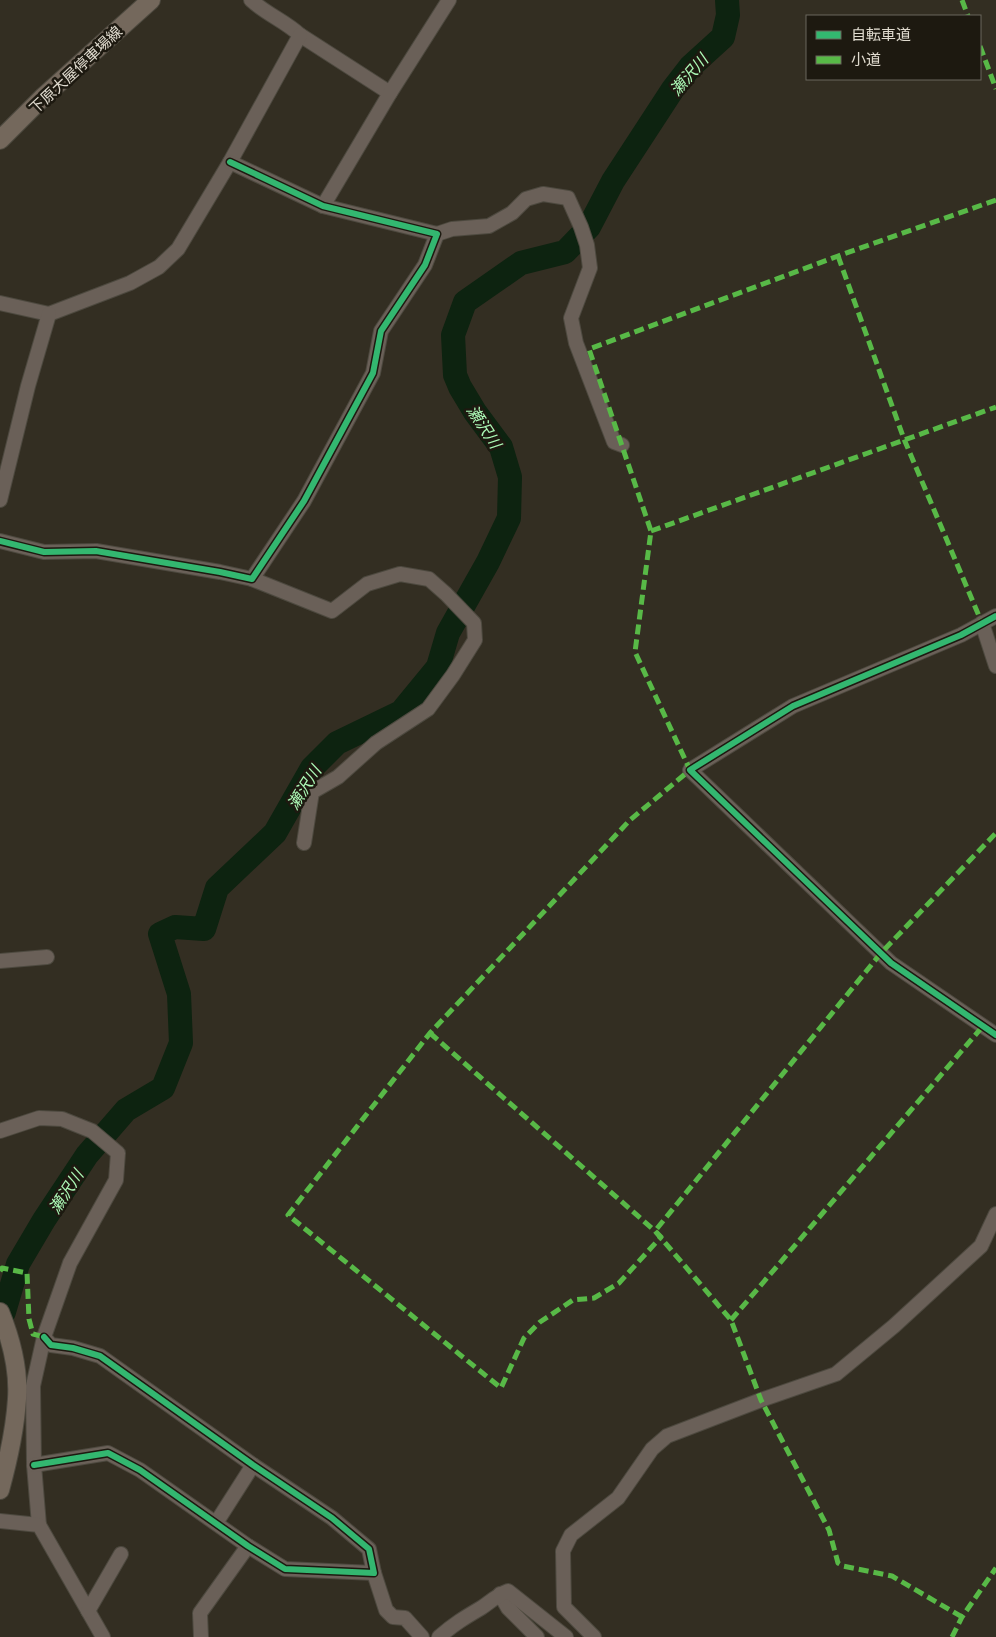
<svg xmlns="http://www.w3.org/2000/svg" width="996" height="1637" font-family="Georgia,'Noto Sans JP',serif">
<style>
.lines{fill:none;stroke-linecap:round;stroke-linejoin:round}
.river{stroke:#0d2310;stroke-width:24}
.minor-casing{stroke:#4d493f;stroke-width:16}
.major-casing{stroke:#4d493f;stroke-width:20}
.minor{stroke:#6a6058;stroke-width:14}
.major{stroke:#74685c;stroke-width:18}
.quiet{stroke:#58b947;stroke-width:5;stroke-dasharray:10 5;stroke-linecap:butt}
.cycleway-casing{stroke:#1d1910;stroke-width:9}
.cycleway{stroke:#33b770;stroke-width:6}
.labels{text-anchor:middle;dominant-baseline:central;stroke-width:5;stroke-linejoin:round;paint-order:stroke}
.street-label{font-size:15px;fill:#e0dbcf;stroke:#1d1910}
.water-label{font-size:16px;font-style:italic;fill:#acfab7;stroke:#1d1910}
</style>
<rect width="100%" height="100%" fill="#332e22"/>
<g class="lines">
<polyline class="river" points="0,1320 4,1312 18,1264 44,1220 87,1155 126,1110 163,1088 181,1043 179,994 160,934 175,927 204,929 217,888 275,833 312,768 337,743 401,712 438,667 448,633 488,562 509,518 510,477 501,447 475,412 460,387 455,375 453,335 465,302 521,263 565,252 589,227 613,181 673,89 690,67 723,37 728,15 727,0"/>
<g class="minor-casing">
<g id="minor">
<path d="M251,0C266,14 285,21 300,35L390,93"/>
<polyline points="323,206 390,93 449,0"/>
<polyline points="437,234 452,229 489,226 512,213 526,199 543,194 568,198 581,227 587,245 590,268 571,318 576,343 614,442 622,445"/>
<polyline points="0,303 49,314 130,283 159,267 178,249 230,162 300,35"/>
<polyline points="0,500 28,386 49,314"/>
<polyline points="0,541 44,552 96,551 220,572 252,579 304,501 373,373 381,331 425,265 437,234 323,206 230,162"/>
<polyline points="252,579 332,611 367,584 400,574 429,579 446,594 474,623 475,640 453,675 428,709 376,743 338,777 312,792 304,843"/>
<polyline points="996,616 961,635 793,706 690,770 891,963 996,1035"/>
<polyline points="982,623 996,666"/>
<polyline points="0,961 47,957"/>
<polyline points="0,1131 39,1118 62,1119 92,1131 118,1153 116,1180 70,1263 44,1337 33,1386 34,1465 39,1525"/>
<polyline points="34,1465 108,1453 140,1470 248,1546 285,1569 374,1573 369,1549 332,1518 253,1465 100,1356 73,1348 51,1345 44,1337"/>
<polyline points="0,1521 39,1525 103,1637"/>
<polyline points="216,1523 253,1465"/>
<polyline points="374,1573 386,1610 393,1617 405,1618 422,1637"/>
<polyline points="500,1594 508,1608 537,1637"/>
<polyline points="88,1611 121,1554"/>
<polyline points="201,1637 200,1613 248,1546"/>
<path d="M439,1637C454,1624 464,1618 481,1608C490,1602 497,1595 508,1591L566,1637"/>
<polyline points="594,1637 564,1607 563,1551 571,1535 618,1498 652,1449 667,1436 761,1400 836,1374 894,1326 981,1246 996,1214"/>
</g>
</g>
<g class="major-casing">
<g id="major">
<polyline points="0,140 42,98 151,0"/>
<path d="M0,1312C11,1339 19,1369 17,1399C15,1429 8,1461 0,1490"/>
</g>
</g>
<use href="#minor" class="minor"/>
<use href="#major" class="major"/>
<g class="quiet">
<polyline points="962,0 968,16"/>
<polyline points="980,46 996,89"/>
<polyline points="996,200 838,256 589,349 651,531 635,652 690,770 630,820 430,1033 288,1215 501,1388 524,1338 540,1322 573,1300 594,1298 619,1283 661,1237 655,1231 881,953 996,833"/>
<polyline points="838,256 904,439 982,623"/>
<polyline points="651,531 996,407"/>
<polyline points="430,1033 655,1231 731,1320 761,1400 829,1530 838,1563 843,1566 892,1576 962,1617"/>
<polyline points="0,1271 2,1268 27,1273 29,1319 33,1334 44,1337"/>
<polyline points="731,1320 983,1026"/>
<polyline points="952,1637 962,1617 996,1568"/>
</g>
<g class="cycleway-casing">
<g id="cycleway">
<polyline points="0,541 44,552 96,551 220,572 252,579 304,501 373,373 381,331 425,265 437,234 323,206 230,162"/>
<polyline points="996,616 961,635 793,706 690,770 891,963 996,1035"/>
<polyline points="34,1465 108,1453 140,1470 248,1546 285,1569 374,1573 369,1549 332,1518 253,1465 100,1356 73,1348 51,1345 44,1337"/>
</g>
</g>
<use href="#cycleway" class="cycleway"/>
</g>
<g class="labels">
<g class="street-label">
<text transform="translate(75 69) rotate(-43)">下原大屋停車場線</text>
</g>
<g class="water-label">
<text transform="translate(688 74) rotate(-49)">瀬沢川</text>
<text transform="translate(485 426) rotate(57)">瀬沢川</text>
<text transform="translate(303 787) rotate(-58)">瀬沢川</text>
<text transform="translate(65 1191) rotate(-57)">瀬沢川</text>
</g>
</g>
<rect x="806" y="15" width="175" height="65" fill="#1d1910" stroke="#6b675c"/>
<rect x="816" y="31" width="25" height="8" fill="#33b770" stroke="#6b675c"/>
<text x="851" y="40" font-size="15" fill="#e0dbcf">自転車道</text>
<rect x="816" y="56" width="25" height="8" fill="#58b947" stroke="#6b675c"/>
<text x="851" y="65" font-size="15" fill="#e0dbcf">小道</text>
</svg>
